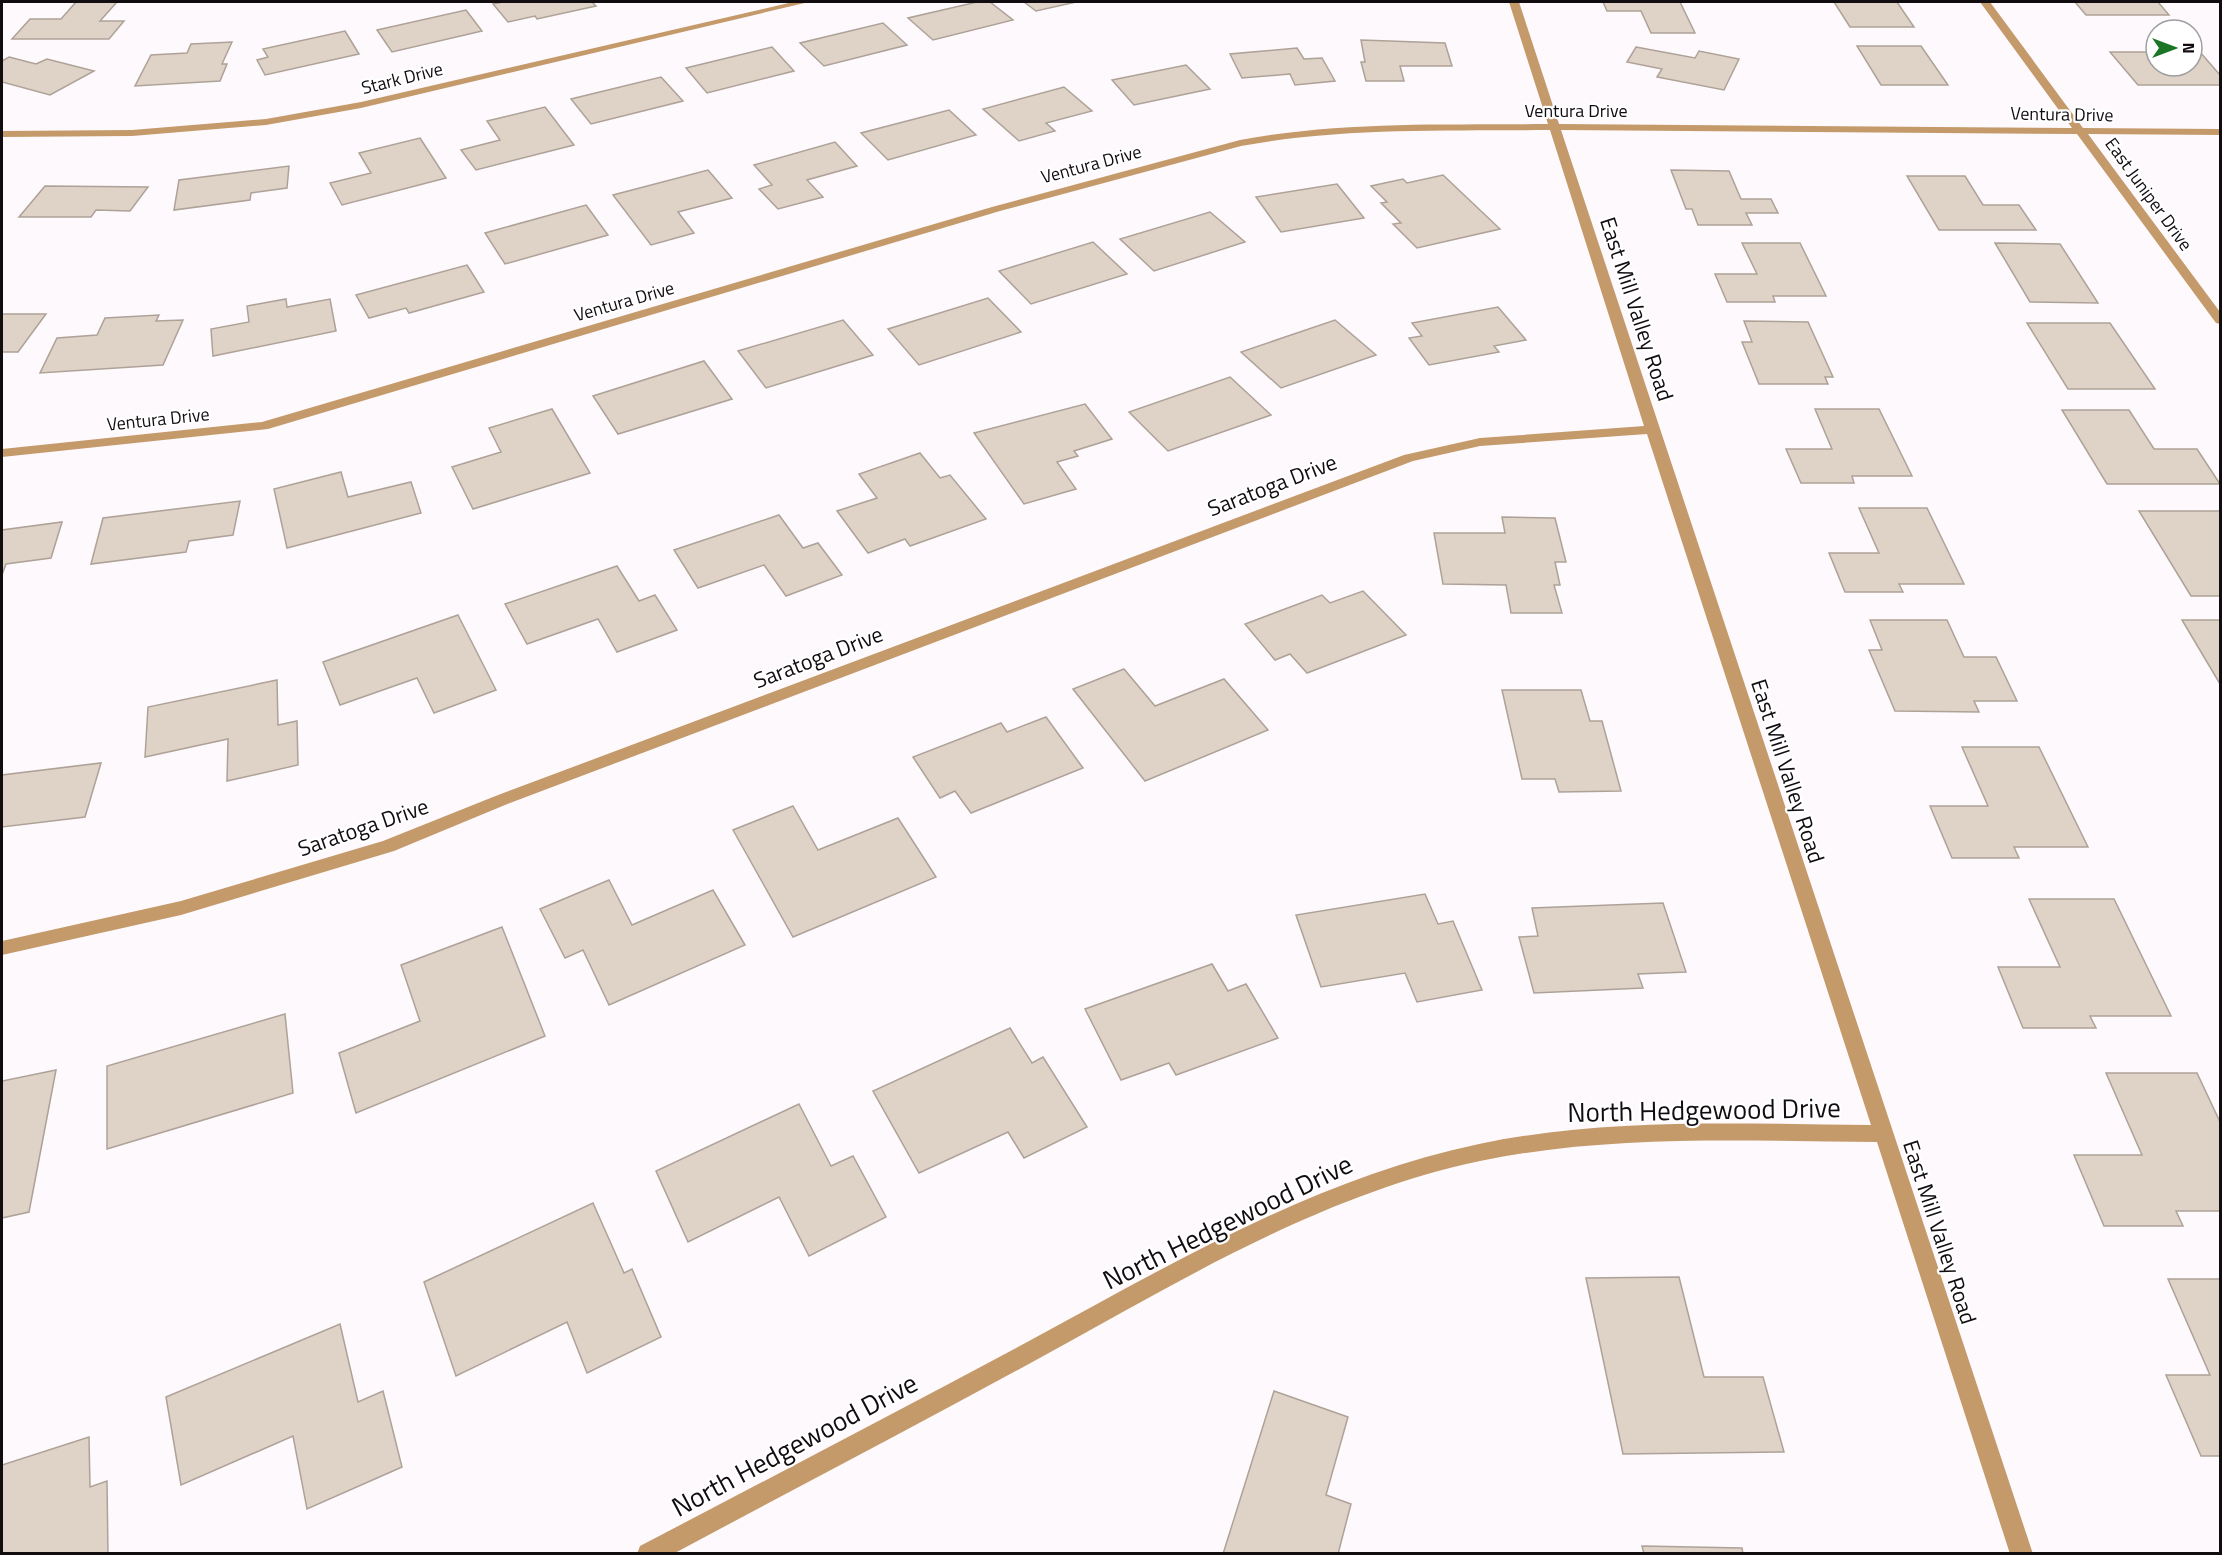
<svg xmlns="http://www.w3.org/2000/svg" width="2222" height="1555" font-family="'Titillium Web',sans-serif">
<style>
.building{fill:#dfd2c7;stroke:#aea298;stroke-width:1.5}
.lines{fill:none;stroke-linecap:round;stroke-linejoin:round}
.minor{fill:#c49a6b;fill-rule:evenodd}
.labels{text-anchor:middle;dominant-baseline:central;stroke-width:4.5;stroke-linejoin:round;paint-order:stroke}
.far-street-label{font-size:18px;fill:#100c10;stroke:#fff}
.street-label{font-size:22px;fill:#100c10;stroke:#fff}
.near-street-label{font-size:27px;fill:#100c10;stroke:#fff}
</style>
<rect width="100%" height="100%" fill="#fef9fd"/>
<g class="building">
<polygon points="76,2 117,2 100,21 124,21 109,39 12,39 30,19 61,19"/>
<polygon points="503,2 592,2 596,6 537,19 535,16 508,22 493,4"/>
<polygon points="977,2 990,2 1013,20 933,40 908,18"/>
<polygon points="1024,2 1076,2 1036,11"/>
<polygon points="1603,2 1680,2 1695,33 1651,33 1641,11 1607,11"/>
<polygon points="1834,2 1897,2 1914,27 1850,27"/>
<polygon points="2075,2 2158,2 2169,15 2086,15"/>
<polygon points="466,10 482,31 392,52 377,30"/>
<polygon points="883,23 907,45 824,66 800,43"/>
<polygon points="345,31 359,54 265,75 257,60 268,57 263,49"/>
<polygon points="1361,40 1445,43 1452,66 1400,66 1404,81 1366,81 1361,62 1365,62"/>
<polygon points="232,42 222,64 227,64 220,81 135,86 151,55 187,53 191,44"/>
<polygon points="1857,46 1921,46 1948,85 1881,85"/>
<polygon points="772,47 794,71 707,93 686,68"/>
<polygon points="1636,47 1695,58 1699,51 1739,59 1724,90 1657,77 1662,69 1627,62"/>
<polygon points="1297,48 1304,59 1322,58 1335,81 1295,85 1290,74 1242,78 1230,54"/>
<polygon points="2110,52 2156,52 2156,66 2192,66 2192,52 2200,52 2220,75 2220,85 2138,85"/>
<polygon points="9,57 36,64 47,59 94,71 50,95 2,82 2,61"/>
<polygon points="1186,65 1210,89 1134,105 1112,80"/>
<polygon points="661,77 683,101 591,124 571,99"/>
<polygon points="1064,87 1092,111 1046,123 1055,131 1019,141 983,109"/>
<polygon points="545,107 574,145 476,170 461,150 500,140 487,121"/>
<polygon points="949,110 976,135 888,160 861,133"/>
<polygon points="420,138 446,178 342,205 330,183 371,173 359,153"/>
<polygon points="835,142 857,166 807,180 823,197 778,209 759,189 772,185 754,165"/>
<polygon points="289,166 287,188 251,193 250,200 174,210 179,180"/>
<polygon points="708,170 732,198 678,212 694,233 651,245 613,195"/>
<polygon points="1671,170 1729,171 1741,199 1771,199 1778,213 1746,213 1752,225 1698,225 1692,209 1686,209"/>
<polygon points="1443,175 1500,229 1417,248 1393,224 1401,223 1381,203 1387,202 1371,186 1403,179 1407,183"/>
<polygon points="1907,176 1965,176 1983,205 2019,205 2036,230 1939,230"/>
<polygon points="1337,184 1364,218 1281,232 1256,197"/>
<polygon points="45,186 148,187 130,211 96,210 91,217 19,217"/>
<polygon points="586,205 608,235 505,264 485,233"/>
<polygon points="1210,212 1245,242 1154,271 1120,239"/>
<polygon points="1093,242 1127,274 1031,304 999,271"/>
<polygon points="1742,243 1800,243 1826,296 1773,296 1775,302 1727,302 1715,274 1757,274"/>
<polygon points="1995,243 2060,244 2098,303 2030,302"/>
<polygon points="467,265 484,292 409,313 406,308 369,318 356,295"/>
<polygon points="988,298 1021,332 919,365 888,329"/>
<polygon points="286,299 287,307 330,299 336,331 213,356 211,329 249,322 247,306"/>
<polygon points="1498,307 1526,340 1494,346 1499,352 1429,365 1409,338 1422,336 1412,323"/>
<polygon points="2,314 46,314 18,352 2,352"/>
<polygon points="159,315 156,321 183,320 163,365 40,373 57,338 97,335 105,318"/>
<polygon points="843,320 873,355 766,388 738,351"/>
<polygon points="1335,320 1376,355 1281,388 1241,352"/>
<polygon points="1744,321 1808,322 1833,377 1825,377 1828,384 1759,384 1742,342 1752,342"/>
<polygon points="2027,323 2110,323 2155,389 2068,389"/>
<polygon points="704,361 732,399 618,434 593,396"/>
<polygon points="1230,377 1271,415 1168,451 1129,412"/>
<polygon points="1085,404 1112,439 1074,451 1078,456 1057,462 1076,489 1024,504 974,433"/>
<polygon points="552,409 590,473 473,509 452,467 501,452 489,428"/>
<polygon points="1815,409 1879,409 1912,476 1852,476 1854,483 1801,483 1786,449 1832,449"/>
<polygon points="2062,410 2129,410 2154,449 2197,449 2220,484 2107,484"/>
<polygon points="920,453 940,478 950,475 986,519 910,546 905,539 868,553 837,511 877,498 859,474"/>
<polygon points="341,472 348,497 411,482 421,513 287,548 274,489"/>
<polygon points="240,501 233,535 189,541 186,552 91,564 103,518"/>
<polygon points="1859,508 1927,508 1964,584 1899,584 1903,592 1845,592 1829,553 1879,553"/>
<polygon points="2139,511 2220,511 2220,596 2191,596"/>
<polygon points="779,515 803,548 818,543 842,575 786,596 764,565 698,588 674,550"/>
<polygon points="1502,517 1555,518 1566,562 1555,562 1560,585 1554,585 1562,613 1511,613 1506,585 1443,584 1434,533 1505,533"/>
<polygon points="62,522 51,558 6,564 2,575 2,530"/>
<polygon points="617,566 639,601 655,595 677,630 617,652 598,619 527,644 505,604"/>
<polygon points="1363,591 1406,635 1307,673 1290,654 1275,660 1245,624 1322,595 1330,603"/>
<polygon points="458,615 496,690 434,713 417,678 340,705 323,662"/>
<polygon points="1870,620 1947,620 1964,657 1996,657 2017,701 1974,701 1979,712 1895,711 1869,650 1882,650"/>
<polygon points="2182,620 2220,620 2220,684"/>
<polygon points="1124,669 1155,706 1224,679 1268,730 1145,781 1073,689"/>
<polygon points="277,680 278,725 297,721 298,765 227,781 228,739 145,757 148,707"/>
<polygon points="1502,690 1581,690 1590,721 1602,721 1621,791 1559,792 1555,779 1522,779"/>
<polygon points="1046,717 1083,768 971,813 955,791 940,798 913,757 1001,723 1007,732"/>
<polygon points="1962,747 2039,747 2088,847 2014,847 2019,858 1952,858 1930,806 1988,806"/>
<polygon points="101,763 85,817 2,827 2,775"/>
<polygon points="793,806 818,850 898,818 936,877 793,937 733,830"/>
<polygon points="609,880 632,925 713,890 745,945 609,1005 583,950 565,958 540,909"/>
<polygon points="1425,894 1438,924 1453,921 1482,990 1417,1002 1405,973 1321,987 1296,915"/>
<polygon points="2029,899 2114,899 2171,1016 2090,1016 2096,1028 2023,1028 1998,967 2060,967"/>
<polygon points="1663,903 1686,972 1638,974 1643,988 1534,993 1519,937 1538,936 1532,908"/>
<polygon points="502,927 545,1036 356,1113 339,1053 420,1021 401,965"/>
<polygon points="1212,964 1228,991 1246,984 1278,1038 1176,1075 1169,1063 1121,1080 1085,1009"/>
<polygon points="285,1014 293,1093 107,1149 107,1066"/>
<polygon points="1010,1028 1032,1063 1043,1057 1087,1127 1024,1158 1008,1132 919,1173 873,1091"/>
<polygon points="56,1070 29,1212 2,1218 2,1081"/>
<polygon points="2106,1073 2197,1073 2220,1122 2220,1211 2176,1211 2183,1226 2104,1226 2074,1155 2142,1155"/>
<polygon points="799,1104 831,1166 853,1156 886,1217 809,1256 779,1197 688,1242 656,1171"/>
<polygon points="593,1203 624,1273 632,1269 661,1337 587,1373 567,1322 456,1376 424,1282"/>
<polygon points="1679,1277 1704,1377 1763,1377 1784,1452 1623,1454 1586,1278"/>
<polygon points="2168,1279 2220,1279 2220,1456 2201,1456 2166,1375 2210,1375"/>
<polygon points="340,1324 358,1402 383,1391 402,1467 307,1509 293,1436 181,1485 166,1397"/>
<polygon points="1274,1391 1348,1417 1326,1495 1351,1504 1338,1554 1223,1554"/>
<polygon points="89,1437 90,1487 107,1481 108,1554 2,1554 2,1465"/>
<polygon points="1642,1546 1742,1548 1743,1554 1644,1554"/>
</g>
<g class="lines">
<g class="minor">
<polygon points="793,2 809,2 361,108 266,125 132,136 2,137 2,131 132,130 266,119 361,102"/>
<path d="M1509,2H1519L1559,124L2072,128L1980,2H1990L2083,128L2220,129V135L2088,134L2220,312V324L2216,323L2077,134L1561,130L2033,1554H2010L1877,1142C1744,1141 1611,1134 1480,1161C1324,1194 1185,1278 1047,1354C923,1422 798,1487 673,1554H637L640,1546C770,1478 900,1410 1029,1341C1173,1263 1317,1178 1479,1144C1608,1117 1740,1124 1871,1125L1647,434L1480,446L1413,461L505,805L394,851L181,915L2,955V941L181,901L383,841L493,797L1404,455L1480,438L1644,426L1550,130C1447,131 1342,127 1241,146L1000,211L268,429L2,457V449L262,422L992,207L1240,140C1341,121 1445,125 1548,124Z"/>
</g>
</g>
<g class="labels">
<g class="far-street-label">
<text transform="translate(402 78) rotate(-14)">Stark Drive</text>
<text x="1576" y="110">Ventura Drive</text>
<text transform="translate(2062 114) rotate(1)">Ventura Drive</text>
<text transform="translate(1091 164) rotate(-15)">Ventura Drive</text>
<text transform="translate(2149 194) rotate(54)">East Juniper Drive</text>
<text transform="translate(624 301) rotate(-16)">Ventura Drive</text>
<text transform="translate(158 419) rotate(-6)">Ventura Drive</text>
</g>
<g class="street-label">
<text transform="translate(1637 309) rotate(72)">East Mill Valley Road</text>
<text transform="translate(1272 485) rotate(-21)">Saratoga Drive</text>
<text transform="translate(818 657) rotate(-21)">Saratoga Drive</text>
<text transform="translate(1788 771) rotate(72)">East Mill Valley Road</text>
<text transform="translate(363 827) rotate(-19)">Saratoga Drive</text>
<text transform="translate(1940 1232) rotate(72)">East Mill Valley Road</text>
</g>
<g class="near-street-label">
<text transform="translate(1704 1109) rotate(-1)">North Hedgewood Drive</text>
<text transform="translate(1227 1221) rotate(-26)">North Hedgewood Drive</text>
<text transform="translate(794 1444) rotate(-28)">North Hedgewood Drive</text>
</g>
</g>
<rect width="2222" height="1555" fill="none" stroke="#100c10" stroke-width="6"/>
<g transform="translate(2174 48) rotate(90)"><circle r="28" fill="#ffffff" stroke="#9f9e9f" stroke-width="1.5"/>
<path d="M0-4.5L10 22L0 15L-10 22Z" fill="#1a7625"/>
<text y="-9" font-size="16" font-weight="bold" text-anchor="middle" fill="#100c10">N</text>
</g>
</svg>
